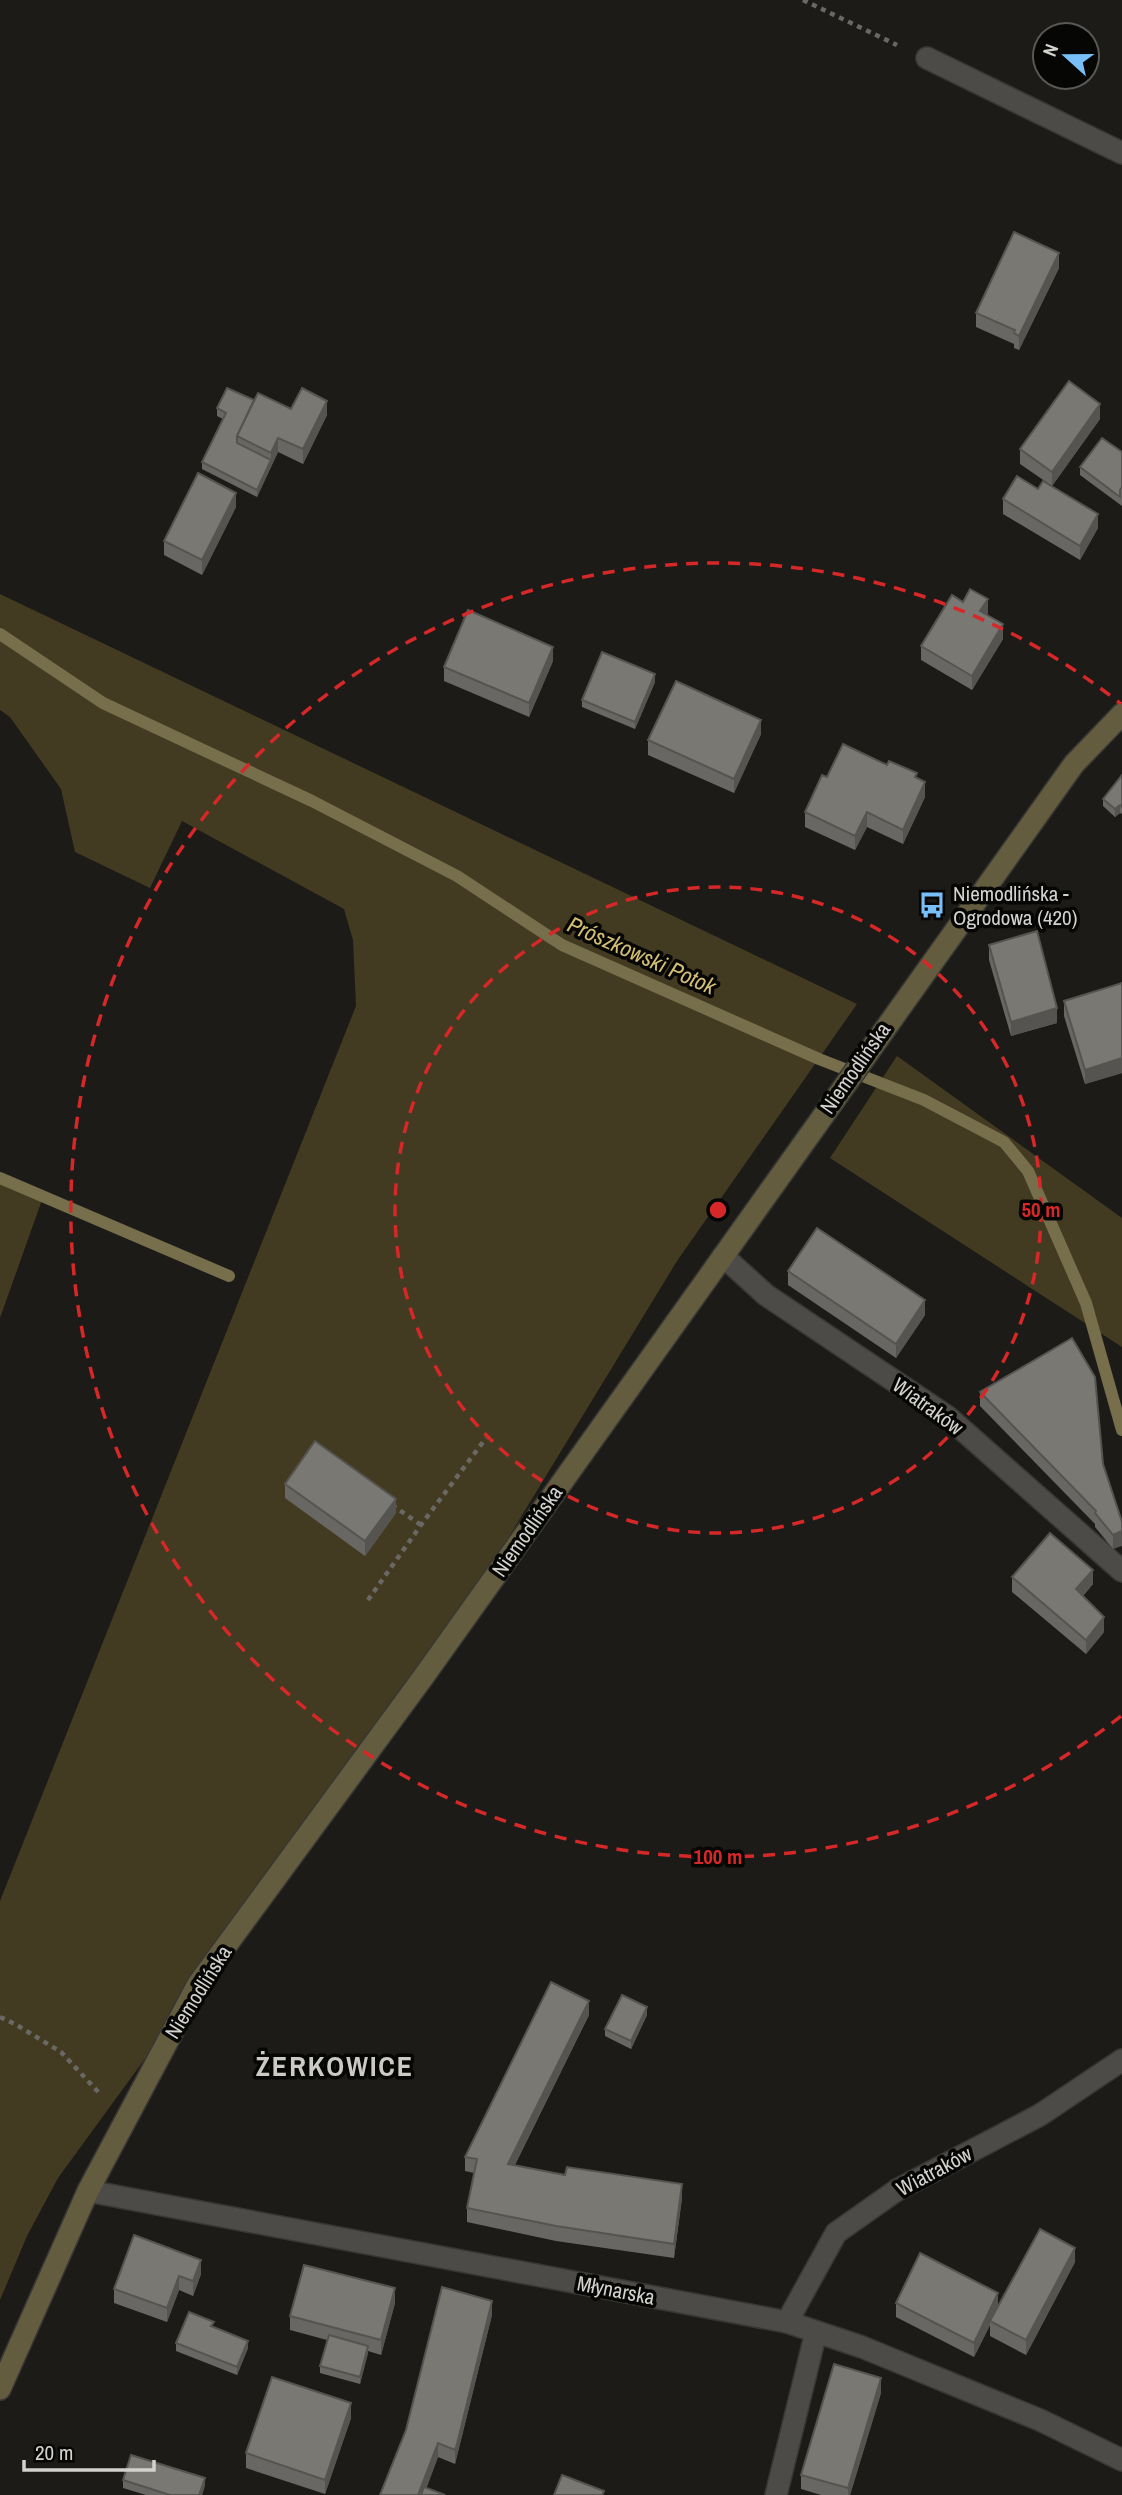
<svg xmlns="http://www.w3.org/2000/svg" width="1122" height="2495" font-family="'Archivo Narrow',sans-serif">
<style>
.green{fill:#433b21}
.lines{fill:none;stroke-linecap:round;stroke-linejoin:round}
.stream{stroke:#776e4c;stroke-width:12}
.service-casing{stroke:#373735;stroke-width:24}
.minor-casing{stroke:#373735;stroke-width:24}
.secondary-casing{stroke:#373735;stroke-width:24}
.path{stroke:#696865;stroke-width:4.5;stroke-dasharray:5 5;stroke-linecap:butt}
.service{stroke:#4c4b47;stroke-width:21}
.minor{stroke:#4c4b47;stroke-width:21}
.secondary{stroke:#645c3e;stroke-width:21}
.wall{fill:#686763}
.shaded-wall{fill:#555450}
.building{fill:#797873;stroke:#555450;stroke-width:2}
.ring{fill:none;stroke:#d62828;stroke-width:3.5;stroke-dasharray:12 9}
.labels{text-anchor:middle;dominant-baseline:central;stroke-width:7;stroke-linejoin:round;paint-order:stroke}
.poi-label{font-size:21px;fill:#d3d2cf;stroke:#060605;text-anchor:start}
.street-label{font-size:21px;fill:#d3d2cf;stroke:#060605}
.water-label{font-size:23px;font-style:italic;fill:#d4be75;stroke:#060605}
.district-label{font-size:28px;font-weight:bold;letter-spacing:2px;fill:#cccac5;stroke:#060605}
.centre{fill:#d62828;stroke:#060605;stroke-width:3.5}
.ring-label{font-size:21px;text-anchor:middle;font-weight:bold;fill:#d62828;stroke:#060605;stroke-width:7;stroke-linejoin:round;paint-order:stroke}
</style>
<rect width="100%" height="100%" fill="#1c1b17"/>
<g class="green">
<polygon points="0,594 857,1004 677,1261 424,1676 58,2178 27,2236 0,2300 0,1901 356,1006 353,940 344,909 182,821 150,888 75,852 61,789 10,717 0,710"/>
<polygon points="897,1056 1122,1218 1122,1347 830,1158"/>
<polygon points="0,1179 43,1197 0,1318"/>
</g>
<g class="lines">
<g class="stream">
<polyline points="0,634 103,703 312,801 457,876 562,945 819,1059 924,1100 1004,1142 1028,1171 1086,1303 1122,1430"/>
<polyline points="0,1178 229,1276"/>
</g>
<g class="service-casing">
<g id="service">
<polyline points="927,58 1122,153"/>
<polyline points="776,2495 816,2332"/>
</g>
</g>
<g class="minor-casing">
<g id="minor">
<polyline points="723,1256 766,1295 948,1417 1122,1571"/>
<polyline points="88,2191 787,2322 862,2347 1040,2420 1122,2460"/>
<polyline points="787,2322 836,2233 897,2190 1040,2115 1122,2060"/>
</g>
</g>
<g class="secondary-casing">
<polyline id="secondary" points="0,2389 88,2191 198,1984 424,1676 1074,764 1122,714"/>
</g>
<g class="path">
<polyline points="803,0 897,45"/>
<polyline points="392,1505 421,1525"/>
<polyline points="368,1600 421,1525 486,1438"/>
<polyline points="0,2017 15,2024 61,2052 101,2095"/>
</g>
<use href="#service" class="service"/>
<use href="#minor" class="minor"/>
<use href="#secondary" class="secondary"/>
</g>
<g class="wall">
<polygon points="1059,268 1019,350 1014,348 1014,344 976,327 976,313"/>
<polygon points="254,400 291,409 327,415 303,464 278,452 257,497 202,469 202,462 223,419 217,416 217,408"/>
<polygon points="1100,419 1052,486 1098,528 1080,560 1003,514 1003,499 1038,489 1052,486 1020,464 1020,449"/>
<polygon points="1122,452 1122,506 1080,475 1080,467"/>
<polygon points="236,507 202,575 164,555 164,541"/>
<polygon points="988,613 987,615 1003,639 972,690 921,660 921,646"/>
<polygon points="553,661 529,717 444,681 444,667"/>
<polygon points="655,682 635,729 582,707 582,700"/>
<polygon points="761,734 734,793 648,755 648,740"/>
<polygon points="1122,775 1122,814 1120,813 1115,817 1103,806 1103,799"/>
<polygon points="827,777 917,778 925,797 903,844 867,827 855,850 805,827 805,812"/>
<polygon points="989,945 1057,1023 1011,1036 989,960"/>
<polygon points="1122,983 1122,1073 1085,1084 1064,1016 1064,1001"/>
<polygon points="788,1271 925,1315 896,1358 788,1285"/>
<polygon points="980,1392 1103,1464 1122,1522 1113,1549 1095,1527 1095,1524 980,1406"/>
<polygon points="285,1484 396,1513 365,1556 285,1498"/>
<polygon points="1012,1577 1093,1584 1083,1596 1104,1632 1086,1654 1012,1592"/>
<polygon points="589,2015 515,2165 682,2198 674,2258 556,2241 467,2222 467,2208 474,2173 465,2171 465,2157"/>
<polygon points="647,2015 631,2049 605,2036 605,2029"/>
<polygon points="201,2260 201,2274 193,2296 179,2290 167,2322 114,2303 114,2289"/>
<polygon points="1075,2262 1026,2355 990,2336 990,2325 974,2357 896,2317 896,2303 998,2305"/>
<polygon points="395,2303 381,2355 368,2351 360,2384 320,2373 320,2366 327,2340 290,2330 290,2316"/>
<polygon points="492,2315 455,2464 438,2457 426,2488 380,2495"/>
<polygon points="214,2327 248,2348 237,2375 176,2351 176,2343"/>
<polygon points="881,2393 850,2495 821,2495 801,2489 801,2475"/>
<polygon points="351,2418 325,2494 246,2468 246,2453"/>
<polygon points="123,2480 205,2485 202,2495 146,2495 123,2488"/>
</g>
<g class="shaded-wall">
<polygon points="1059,253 1059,268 1019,350 1019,336"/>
<polygon points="327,401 327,415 303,464 303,449"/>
<polygon points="1100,404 1100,419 1052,486 1052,472"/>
<polygon points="278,438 278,452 271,467 271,453"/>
<polygon points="271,460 271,467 257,497 257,490"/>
<polygon points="236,493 236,507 202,575 202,560"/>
<polygon points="1098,514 1098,528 1080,560 1080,546"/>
<polygon points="988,599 988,613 980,626 980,611"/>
<polygon points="1003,624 1003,639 972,690 972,676"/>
<polygon points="553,647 553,661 529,717 529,703"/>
<polygon points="655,674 655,682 635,729 635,722"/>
<polygon points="761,720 761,734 734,793 734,779"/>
<polygon points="925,782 925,797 903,844 903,830"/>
<polygon points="1120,805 1120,813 1115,817 1115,809"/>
<polygon points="867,812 867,827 855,850 855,836"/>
<polygon points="1057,1008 1057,1023 1011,1036 1011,1022"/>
<polygon points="1122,1058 1122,1073 1085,1084 1085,1070"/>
<polygon points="925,1300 925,1315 896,1358 896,1344"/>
<polygon points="396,1499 396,1513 365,1556 365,1541"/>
<polygon points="1122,1531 1122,1546 1113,1549 1113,1535"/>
<polygon points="1093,1570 1093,1584 1076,1604 1076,1589"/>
<polygon points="1104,1617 1104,1632 1086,1654 1086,1640"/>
<polygon points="589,2001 589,2015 508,2178 508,2164"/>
<polygon points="647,2007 647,2015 631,2049 631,2041"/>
<polygon points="682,2184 682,2198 674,2258 674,2244"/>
<polygon points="1075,2248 1075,2262 1026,2355 1026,2340"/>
<polygon points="201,2260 201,2274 193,2296 193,2281"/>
<polygon points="179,2276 179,2290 167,2322 167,2308"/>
<polygon points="395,2288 395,2303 381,2355 381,2340"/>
<polygon points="998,2293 998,2307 990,2321 990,2325 974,2357 974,2343"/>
<polygon points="492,2301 492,2315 455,2464 455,2450"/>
<polygon points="248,2341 248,2348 237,2375 237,2367"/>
<polygon points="368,2346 368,2354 360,2384 360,2377"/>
<polygon points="881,2378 881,2393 850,2495 848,2495 848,2488"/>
<polygon points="351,2403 351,2418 325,2494 325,2480"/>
<polygon points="438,2443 438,2457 424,2495 418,2495"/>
<polygon points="205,2478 205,2485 202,2495 199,2495"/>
</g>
<g class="building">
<polygon points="1014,232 1059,253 1019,336 1014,333 1015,330 976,313"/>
<polygon points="1069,381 1100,404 1052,472 1020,449"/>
<polygon points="227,388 254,400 237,436 237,443 271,460 257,490 202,462 226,413 217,408"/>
<polygon points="302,388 327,401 303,449 278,438 271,453 237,436 258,393 291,409"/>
<polygon points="1102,438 1122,452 1122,487 1120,490 1120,497 1080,467"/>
<polygon points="198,473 236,493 202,560 164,541"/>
<polygon points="1017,476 1038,489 1043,481 1098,514 1080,546 1003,499"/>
<polygon points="970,589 988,599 980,611 1003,624 972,676 921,646 952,595 963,602"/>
<polygon points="468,610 553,647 529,703 444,667"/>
<polygon points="602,652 655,674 635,722 582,700"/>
<polygon points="676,681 761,720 734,779 648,740"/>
<polygon points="843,744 887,765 889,761 917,773 915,777 925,782 903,830 867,812 855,836 805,812 822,775 827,777"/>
<polygon points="1122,775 1122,807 1120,805 1115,809 1103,799"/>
<polygon points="1037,931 1057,1008 1011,1022 989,945"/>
<polygon points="1122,983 1122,1058 1085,1070 1064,1001"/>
<polygon points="817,1228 925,1300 896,1344 788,1271"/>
<polygon points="1072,1338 1095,1377 1103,1464 1122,1522 1122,1531 1113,1535 1095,1513 1096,1511 980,1392"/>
<polygon points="315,1441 396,1499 365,1541 285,1484"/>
<polygon points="1050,1533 1093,1570 1076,1589 1104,1617 1086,1640 1012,1577"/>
<polygon points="551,1982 589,2001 508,2164 565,2175 567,2167 682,2184 674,2244 556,2226 467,2208 477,2159 465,2157"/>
<polygon points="622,1995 647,2007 631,2041 605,2029"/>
<polygon points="1040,2229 1075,2248 1026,2340 990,2321"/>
<polygon points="134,2235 201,2260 193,2281 179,2276 167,2308 114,2289"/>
<polygon points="920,2253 998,2293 974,2343 896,2303"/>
<polygon points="304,2265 395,2288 381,2340 290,2316"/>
<polygon points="442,2287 492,2301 457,2444 455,2450 438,2443 418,2495 380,2495 406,2430"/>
<polygon points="189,2312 214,2322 211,2326 248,2341 237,2367 176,2343"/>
<polygon points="329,2335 368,2346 360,2377 320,2366"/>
<polygon points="834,2364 881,2378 848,2488 801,2475"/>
<polygon points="272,2377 351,2403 325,2480 246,2453"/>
<polygon points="131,2455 205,2478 199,2495 170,2495 123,2480"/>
<polygon points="562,2475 604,2491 602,2495 554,2495"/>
<polygon points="424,2487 445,2495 421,2495"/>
</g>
<g class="ring">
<circle cx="718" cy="1210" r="323"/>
<path d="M1121 1716A647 647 0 1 1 1121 704"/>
</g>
<defs>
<g id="bus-bare" transform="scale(2.1)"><path d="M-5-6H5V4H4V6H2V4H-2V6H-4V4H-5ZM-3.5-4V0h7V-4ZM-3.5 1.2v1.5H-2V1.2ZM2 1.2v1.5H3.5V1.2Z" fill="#78bff7" stroke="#060605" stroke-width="2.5" paint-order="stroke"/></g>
</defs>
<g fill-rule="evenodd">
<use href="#bus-bare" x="932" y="905"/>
</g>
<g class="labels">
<g class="poi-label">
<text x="953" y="893">Niemodlińska -<tspan x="953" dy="24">Ogrodowa (420)</tspan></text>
</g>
<g class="street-label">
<text transform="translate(855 1068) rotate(-55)">Niemodlińska</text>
<text transform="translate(928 1406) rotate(36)">Wiatraków</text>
<text transform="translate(527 1531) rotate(-55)">Niemodlińska</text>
<text transform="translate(198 1992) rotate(-58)">Niemodlińska</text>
<text transform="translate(934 2171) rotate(-28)">Wiatraków</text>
<text transform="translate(616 2290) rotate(11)">Młynarska</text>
</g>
<g class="water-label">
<text transform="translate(642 955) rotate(24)">Prószkowski Potok</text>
</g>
<g class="district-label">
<text x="335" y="2066">ŻERKOWICE</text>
</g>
</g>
<circle cx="718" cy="1210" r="10" class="centre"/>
<g class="ring-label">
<text x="1041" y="1217">50 m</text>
<text x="718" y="1864">100 m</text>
</g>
<g transform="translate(1066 56) rotate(291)"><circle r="33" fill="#060605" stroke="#585856" stroke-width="2"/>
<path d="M0-5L12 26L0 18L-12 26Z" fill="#78bff7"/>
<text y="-10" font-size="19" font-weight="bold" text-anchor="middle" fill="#d3d2cf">N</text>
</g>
<path d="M24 2460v10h130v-10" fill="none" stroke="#d3d2cf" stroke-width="3.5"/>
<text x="35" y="2460" font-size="21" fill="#d3d2cf" stroke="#060605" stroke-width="5" paint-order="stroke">20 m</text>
</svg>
